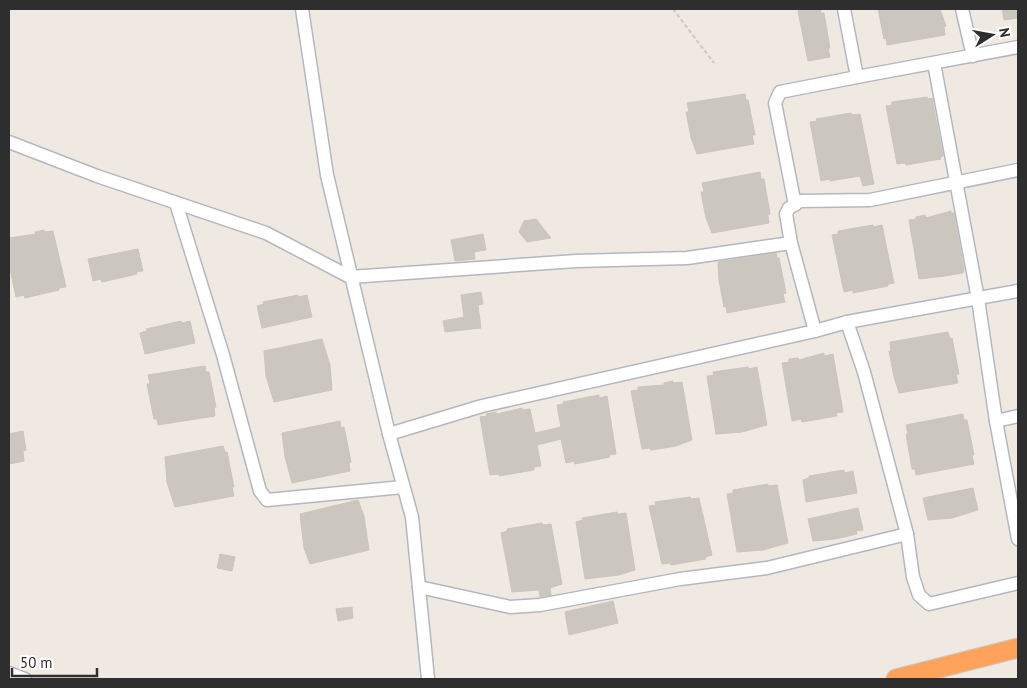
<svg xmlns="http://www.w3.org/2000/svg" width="1027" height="688" font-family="'PT Sans',sans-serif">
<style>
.building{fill:#cbc7bf;stroke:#cbc5ba}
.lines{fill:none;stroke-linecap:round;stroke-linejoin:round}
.minor-casing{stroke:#b4b7c1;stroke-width:15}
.highway-casing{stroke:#c9c9c9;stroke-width:21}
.path{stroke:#c9c9c9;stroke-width:2;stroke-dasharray:4 2.5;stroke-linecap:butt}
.minor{stroke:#fff;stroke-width:12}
.highway{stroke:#ffa35c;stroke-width:19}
</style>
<rect width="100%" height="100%" fill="#efe9e1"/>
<g class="building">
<polygon points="808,9 820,9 821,13 824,13 830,48 828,48 830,57 808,61 798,11"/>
<polygon points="878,9 940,9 946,26 944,26 945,35 887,45 886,38 884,39"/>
<polygon points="1002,9 1018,9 1018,18 1004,20"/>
<polygon points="745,94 746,100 748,100 755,135 752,135 754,144 697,154 691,138 686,112 689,112 687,103"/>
<polygon points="927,97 928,99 932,98 943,156 940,157 941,159 906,165 905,163 897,164 886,106 892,105 892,102"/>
<polygon points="851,113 852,115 860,114 874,184 863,186 860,176 830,181 829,179 821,181 810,122 817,121 816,119"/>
<polygon points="760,172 761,179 764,179 770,214 768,214 769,223 712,233 706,218 701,192 704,192 702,183"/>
<polygon points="951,211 951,213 954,213 964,270 963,273 945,276 919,279 909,220 916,219 916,217 925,215 926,218"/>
<polygon points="536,219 551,238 527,242 519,232 524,221"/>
<polygon points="873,225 873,227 882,225 894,283 888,284 888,286 853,293 853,290 844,292 832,235 838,234 838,231"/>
<polygon points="44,230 44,232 53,231 66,287 59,288 59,290 25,298 24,295 16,297 9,264 9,238 36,234 35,232"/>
<polygon points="483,234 486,250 474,252 475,259 455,261 451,240"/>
<polygon points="138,249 143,271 136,272 137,274 102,282 101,279 93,281 88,259"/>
<polygon points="776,253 777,258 779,258 786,293 783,294 785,302 727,313 726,306 724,307 719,280 718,262"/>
<polygon points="481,292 483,304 478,305 481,328 445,332 443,321 464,317 461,295"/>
<polygon points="298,295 298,297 307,295 312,317 262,328 257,306 264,304 263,302"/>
<polygon points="181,321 182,323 190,321 195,343 145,354 140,333 147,331 146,329"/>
<polygon points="948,332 950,339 952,338 959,374 956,374 958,383 899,393 894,377 889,351 891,351 890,342"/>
<polygon points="322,339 330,365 332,390 274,402 266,376 264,351"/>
<polygon points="824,353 824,356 833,354 843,412 836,413 837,416 802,422 801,419 792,421 782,363 789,362 789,359 798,358 799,360"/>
<polygon points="205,366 206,372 209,372 216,407 214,407 215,416 158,425 157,419 154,419 147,384 150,384 148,375"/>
<polygon points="748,367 749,369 757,367 767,425 742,432 716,434 707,376 714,375 713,372"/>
<polygon points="673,381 673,383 682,382 692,440 676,446 651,450 650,448 642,449 631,391 638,390 638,387 664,385 664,383"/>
<polygon points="599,395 599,398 607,396 616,454 609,455 610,457 575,464 574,461 566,463 561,439 537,445 541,466 534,467 534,470 499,476 499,474 490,475 480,417 487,416 486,414 496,412 497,414 522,408 522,410 530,409 535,433 561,427 557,405 564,404 563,402"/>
<polygon points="963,414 964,420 967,420 974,455 972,455 974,464 916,475 915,469 912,469 906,434 908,434 906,425"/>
<polygon points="340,421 341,428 344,427 351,462 349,463 350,471 292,483 285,457 282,433"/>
<polygon points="23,431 26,450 23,451 24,461 9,464 9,434"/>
<polygon points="223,446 225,452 227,452 234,487 232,487 234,496 175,507 167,482 165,457"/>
<polygon points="844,470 844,473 853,471 857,493 806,502 803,480 809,478 809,476"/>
<polygon points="768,484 768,486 777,485 788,543 763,550 737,552 727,494 733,493 733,490"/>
<polygon points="973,488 978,510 952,518 928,520 923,498"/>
<polygon points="690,497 691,499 699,498 712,555 705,557 706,559 671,565 670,563 662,564 649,506 656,505 655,502"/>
<polygon points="358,500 364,516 369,550 310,564 304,548 300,514"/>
<polygon points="858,508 863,530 856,531 857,534 835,539 813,541 808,519"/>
<polygon points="617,512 618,514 626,513 635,570 619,575 585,579 576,522 583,520 582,518"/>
<polygon points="542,523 543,525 551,524 562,584 550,588 551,595 540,597 539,590 512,592 501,533 507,531 507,529"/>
<polygon points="220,554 235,557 232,571 217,568"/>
<polygon points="613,601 618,623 569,635 565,612"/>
<polygon points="352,607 353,618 338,621 336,609"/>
</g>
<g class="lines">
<g class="minor-casing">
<g id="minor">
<polyline points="302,9 327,175 389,434 412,517 428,679"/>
<polyline points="844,9 857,77 1018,47"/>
<polyline points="962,9 973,56"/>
<polyline points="934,63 978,299 996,421 1018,539"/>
<polyline points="9,142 97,176 266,233 350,277 576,261 687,258 791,243"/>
<polyline points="176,203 223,355 260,491 267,500 403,487"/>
<polyline points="795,205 775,103 780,92 857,77"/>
<polyline points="847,322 864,372 907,534 913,577 919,595 929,604 1018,583"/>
<polyline points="815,331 791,243 786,214 789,208 800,201 870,200 1018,170"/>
<polyline points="996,421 1018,416"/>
<polyline points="389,434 482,406 815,331 847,322 1018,291"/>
<polyline points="419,587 510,607 540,605 680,579 767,568 907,534"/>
<polyline points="9,673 25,679"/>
</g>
</g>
<g class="highway-casing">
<polyline id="highway" points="896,679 1018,648"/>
</g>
<polyline class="path" points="673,9 714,63"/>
<use href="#minor" class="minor"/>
<use href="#highway" class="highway"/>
</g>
<rect width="1027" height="688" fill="none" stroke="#2e2e2e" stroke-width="20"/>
<g transform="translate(992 35) rotate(79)" stroke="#ffffff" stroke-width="4" paint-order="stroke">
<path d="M0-4L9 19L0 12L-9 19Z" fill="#2e2e2e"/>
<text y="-8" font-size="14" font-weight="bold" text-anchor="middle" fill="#2e2e2e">N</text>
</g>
<path d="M12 668v8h85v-8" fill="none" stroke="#2e2e2e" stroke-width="2.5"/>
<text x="20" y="668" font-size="15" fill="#2e2e2e" stroke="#ffffff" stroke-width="4" paint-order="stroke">50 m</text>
</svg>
